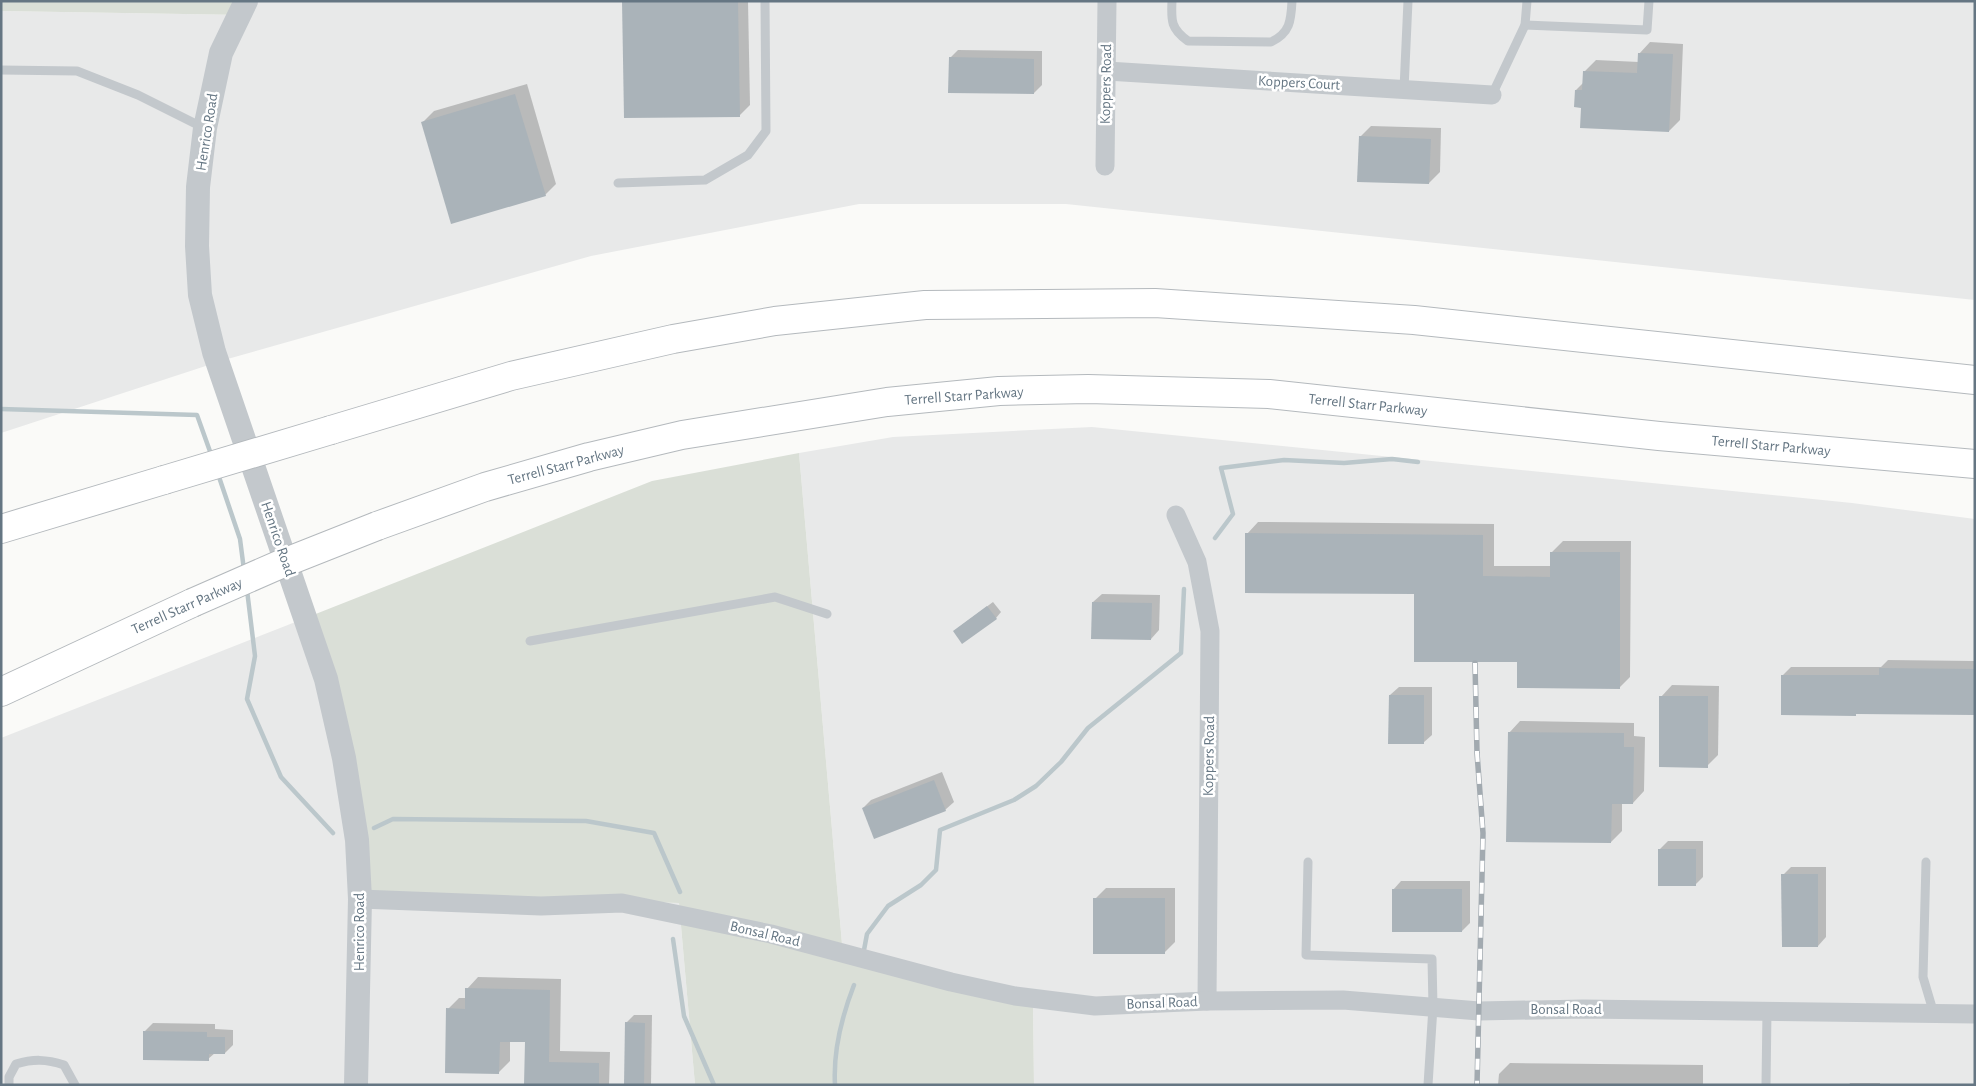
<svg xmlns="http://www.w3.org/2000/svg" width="1976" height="1086" font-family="'Alegreya Sans',sans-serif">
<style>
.built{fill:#e8e9e9}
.green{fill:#dadfd7}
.shadow{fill:#0003}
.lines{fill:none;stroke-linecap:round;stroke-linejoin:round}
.stream{stroke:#bbc7cb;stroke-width:4.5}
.building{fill:#aab3b9}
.motorway-casing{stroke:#b4b9bd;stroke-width:30}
.service{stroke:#c3c8cc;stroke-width:9}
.minor{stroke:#c3c8cc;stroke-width:19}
.tertiary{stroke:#c3c8cc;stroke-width:24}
.motorway{stroke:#fff;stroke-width:28}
.rail-casing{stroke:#a2aab0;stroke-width:5.5}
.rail{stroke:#fff;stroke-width:4;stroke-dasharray:11;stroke-linecap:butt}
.motorway-bridge-casing{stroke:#b4b9bd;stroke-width:30;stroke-linecap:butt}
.motorway-bridge{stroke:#fff;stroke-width:28}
.labels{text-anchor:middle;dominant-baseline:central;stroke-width:5;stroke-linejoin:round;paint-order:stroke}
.street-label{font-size:15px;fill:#657683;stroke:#fff}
</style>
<rect width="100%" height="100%" fill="#fafaf8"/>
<g class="built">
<polygon points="253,1 1975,1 1975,300 1066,204 859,204 591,256 224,360 1,433 1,11 245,15"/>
<polygon points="1092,427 1852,503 1975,519 1975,1085 1034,1085 1033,1005 843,955 799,453 893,437"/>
<polygon points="303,619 351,774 360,894 679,903 695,1085 1,1085 1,738"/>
</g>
<g class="green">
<polygon points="1,1 253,1 245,15 1,11"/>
<polygon points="799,453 843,955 1033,1005 1034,1085 695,1085 679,903 359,894 351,774 303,619 652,481"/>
</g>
<g class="shadow">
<polygon points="624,1 748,1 750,105 739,116"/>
<polygon points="1650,42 1683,44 1680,120 1669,131 1582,107 1576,90 1584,82 1584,72 1596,60 1639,62 1639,54"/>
<polygon points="958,50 1042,51 1042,85 1034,93 950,58"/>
<polygon points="527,84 556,184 545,195 422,123 434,111"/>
<polygon points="1371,126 1441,128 1440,172 1429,183 1360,137"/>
<polygon points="1258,522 1494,524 1494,566 1552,566 1552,552 1563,541 1631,541 1630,677 1619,688 1518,661 1416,593 1247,534"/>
<polygon points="1102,594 1160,595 1159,630 1151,639 1093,602"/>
<polygon points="993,602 1001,612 996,618 954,631"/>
<polygon points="1888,660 1975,661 1975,714 1857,712 1783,675 1791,667 1881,667"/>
<polygon points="1672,685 1719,686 1718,755 1707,766 1661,697"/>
<polygon points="1399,687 1432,687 1432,735 1423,743 1390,695"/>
<polygon points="1520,721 1634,723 1634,736 1645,737 1644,791 1633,803 1622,803 1622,831 1611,842 1509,733"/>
<polygon points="942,772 954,802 945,810 863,808 871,800"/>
<polygon points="1668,841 1703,841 1703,877 1695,885 1660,849"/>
<polygon points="1791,867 1826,867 1826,937 1818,946 1783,875"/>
<polygon points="1401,881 1470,881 1470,923 1462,931 1393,890"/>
<polygon points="1106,888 1175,888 1175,942 1164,953 1095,899"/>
<polygon points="478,977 561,979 560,1051 610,1052 609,1085 526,1085 527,1041 510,1041 510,1061 498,1073 448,1009 459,998 467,998 467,989"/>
<polygon points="634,1015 652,1015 651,1085 625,1085 626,1023"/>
<polygon points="153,1023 215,1024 215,1029 233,1030 233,1045 225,1053 215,1053 208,1059 145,1031"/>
<polygon points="1510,1063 1703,1065 1703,1085 1498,1085 1499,1074"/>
<polygon points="1850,1083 1880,1083 1880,1085 1849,1085"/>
</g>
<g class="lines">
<g class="stream">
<polyline points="1,409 197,415 212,457"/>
<polyline points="218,474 240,539 244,570"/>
<polyline points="1215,538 1233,514 1221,468 1284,460 1344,463 1392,459 1418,462"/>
<polyline points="247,590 255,656 247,699 281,777 333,833"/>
<polyline points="374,828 393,819 586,821 654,833 680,892"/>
<polyline points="673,939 684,1016 714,1085"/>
<polyline points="864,950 867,934 888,906 921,885 936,870 940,830 1014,800 1036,786 1061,762 1088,728 1181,653 1184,589"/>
<path d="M835,1085C833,1051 842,1016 854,985"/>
</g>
</g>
<g class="building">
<polygon points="622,1 738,1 740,117 624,118"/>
<polygon points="1638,53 1673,54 1669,132 1580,128 1581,108 1574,107 1575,90 1582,90 1583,71 1637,73"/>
<polygon points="949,57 1034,59 1034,94 948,93"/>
<polygon points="515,94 546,196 451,224 421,122"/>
<polygon points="1359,136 1431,139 1429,184 1357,182"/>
<polygon points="1245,533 1483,535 1483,576 1550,577 1550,552 1620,552 1620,689 1517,688 1517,662 1414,662 1414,594 1245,593"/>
<polygon points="1092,602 1152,603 1151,640 1091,639"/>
<polygon points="987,606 997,619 962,644 953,631"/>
<polygon points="1879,668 1975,669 1975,715 1856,714 1856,716 1781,715 1781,675 1879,675"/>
<polygon points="1389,695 1424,695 1424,744 1388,744"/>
<polygon points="1659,696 1708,696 1708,768 1659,767"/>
<polygon points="1508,732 1624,733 1624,747 1634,747 1633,804 1612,804 1611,843 1506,842"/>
<polygon points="934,780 946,811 874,839 862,808"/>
<rect x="1658" y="849" width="38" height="37"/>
<polygon points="1781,874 1818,874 1818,947 1782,947"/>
<rect x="1392" y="889" width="70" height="43"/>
<rect x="1093" y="898" width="72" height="56"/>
<polygon points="465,988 550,990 549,1062 599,1063 599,1085 524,1085 525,1042 500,1042 499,1074 445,1073 446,1008 465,1009"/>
<polygon points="625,1022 645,1023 644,1085 624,1085"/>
<polygon points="143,1031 207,1032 207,1037 225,1037 225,1054 209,1054 209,1061 143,1060"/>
</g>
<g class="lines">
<g class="motorway-casing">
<g id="motorway">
<polyline points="331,430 511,376 673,339 775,321 925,305 1155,303 1414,320 1975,380"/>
<polyline points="377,526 485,487 589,457 682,435 887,402 999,391 1088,389 1269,394 1659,436 1975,464"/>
<polyline points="1,529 164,480"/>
<polyline points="1,692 192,603"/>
</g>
</g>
<g class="service">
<path d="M1172,1C1171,21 1171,29 1188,41L1271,42C1290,33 1291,21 1292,1"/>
<polyline points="1525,25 1647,30 1649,1"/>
<polyline points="1,70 77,71 138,95 204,128"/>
<polyline points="1404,89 1408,1"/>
<polyline points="1492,95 1525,25 1527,1"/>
<polyline points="618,183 705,180 748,155 766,131 765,1"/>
<polyline points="530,641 775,597 827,614"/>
<polyline points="1308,862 1306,955 1432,959 1433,1007 1428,1085"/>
<polyline points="1926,862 1923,977 1934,1014"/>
<path d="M9,1085V1077L16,1064C33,1059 46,1059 64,1065L75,1085"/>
<polyline points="1766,1085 1767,1011"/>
</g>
<g class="minor">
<polyline points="1107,71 1492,95"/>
<polyline points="1105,166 1107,1"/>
<polyline points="1176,515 1197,562 1210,631 1207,1001"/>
<polyline points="360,899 541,906 622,903 771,934 951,982 1015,996 1095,1006 1207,1001 1343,1000 1479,1011 1583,1009 1975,1014"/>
</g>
<polyline class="tertiary" points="246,1 221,53 205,128 198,187 197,246 200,295 214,352 326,679 344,758 357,840 360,899 356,1085"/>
<use href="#motorway" class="motorway"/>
<g class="rail-casing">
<polyline id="rail" points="1475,663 1477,753 1483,833 1477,1085"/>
</g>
<use href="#rail" class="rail"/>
<g class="motorway-bridge-casing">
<g id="motorway-bridge">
<polyline points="164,480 331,430"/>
<polyline points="192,603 281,564 377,526"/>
</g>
</g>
<use href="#motorway-bridge" class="motorway-bridge"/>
</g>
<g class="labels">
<g class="street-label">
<text transform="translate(1299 83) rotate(3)">Koppers Court</text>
<text transform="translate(1106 84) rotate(-89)">Koppers Road</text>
<text transform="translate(207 132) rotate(-81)">Henrico Road</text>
<text transform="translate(964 396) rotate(-4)">Terrell Starr Parkway</text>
<text transform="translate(1368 405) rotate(6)">Terrell Starr Parkway</text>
<text transform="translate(1771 446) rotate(5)">Terrell Starr Parkway</text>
<text transform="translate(566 465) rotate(-15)">Terrell Starr Parkway</text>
<text transform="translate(278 539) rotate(71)">Henrico Road</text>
<text transform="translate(187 606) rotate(-24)">Terrell Starr Parkway</text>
<text transform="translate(1209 756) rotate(-89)">Koppers Road</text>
<text transform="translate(359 932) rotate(-90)">Henrico Road</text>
<text transform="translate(765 934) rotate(13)">Bonsal Road</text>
<text transform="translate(1162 1003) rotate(-2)">Bonsal Road</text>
<text x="1566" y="1009">Bonsal Road</text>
</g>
</g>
<rect width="1976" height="1086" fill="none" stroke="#657683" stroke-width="5"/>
</svg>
